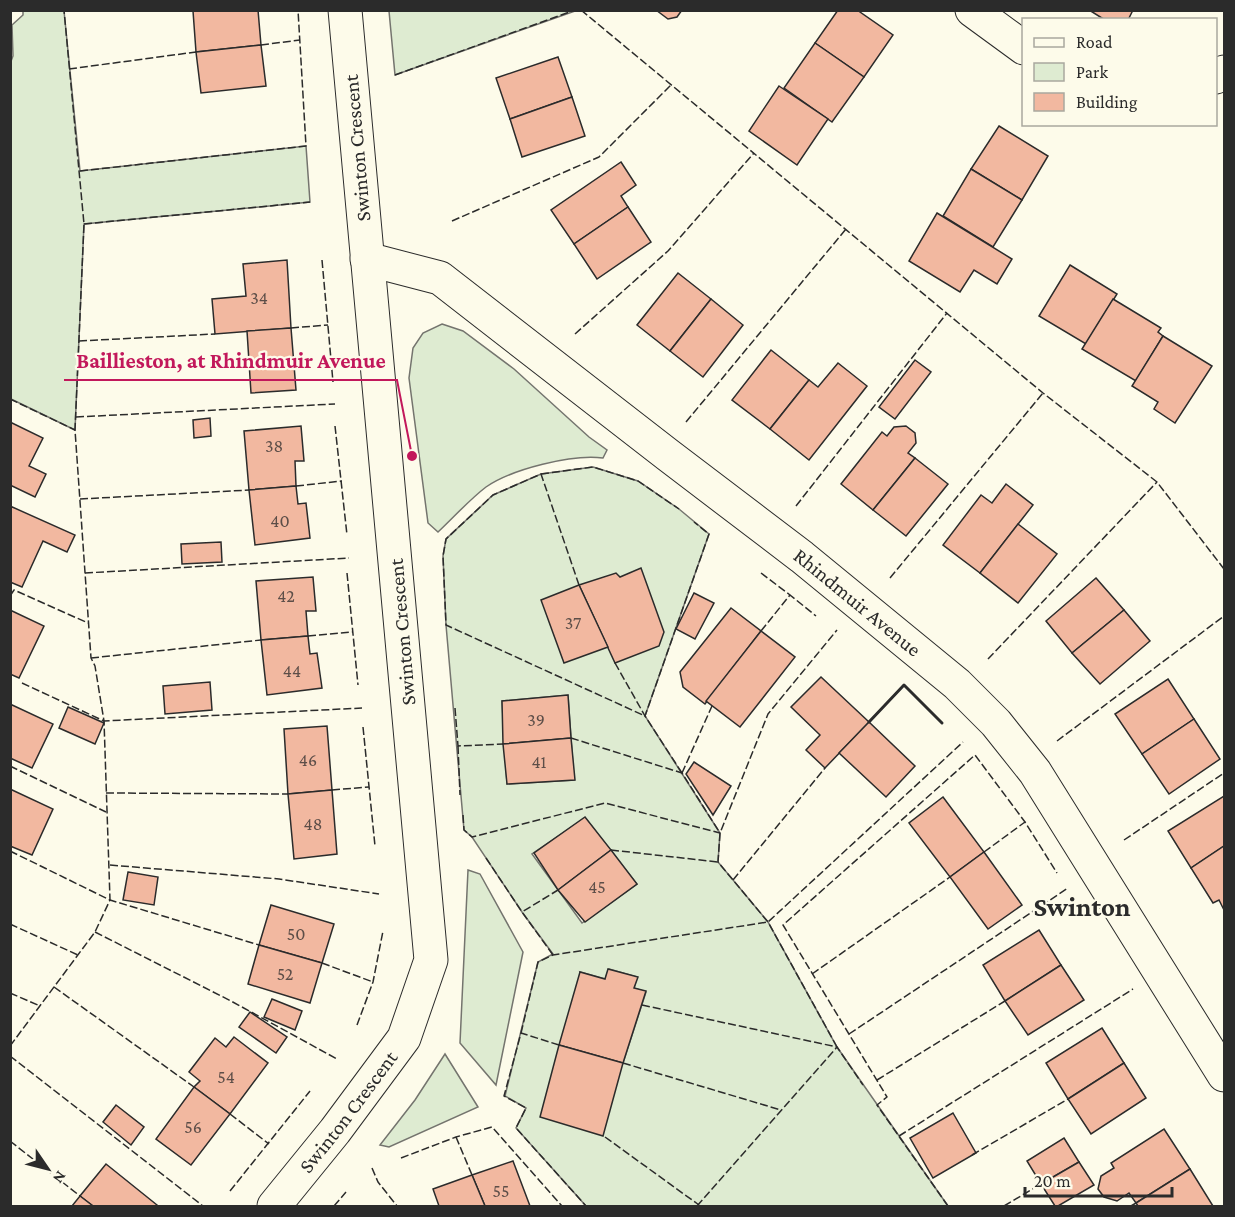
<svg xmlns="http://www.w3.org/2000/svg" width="1235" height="1217" font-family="'Crimson Pro',serif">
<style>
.green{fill:#deebd1;stroke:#74746e;stroke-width:1.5;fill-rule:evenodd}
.building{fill:#f2b8a0;stroke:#2b2b2b;stroke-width:1.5}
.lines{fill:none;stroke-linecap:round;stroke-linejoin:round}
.street-casing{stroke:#2b2b2b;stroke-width:35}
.street{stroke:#fdfbea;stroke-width:33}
.fence{stroke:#2b2b2b;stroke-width:1.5;stroke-dasharray:8 3;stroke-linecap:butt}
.wall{stroke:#2b2b2b;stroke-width:3}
.labels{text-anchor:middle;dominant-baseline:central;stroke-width:4.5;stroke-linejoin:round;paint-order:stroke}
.number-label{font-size:18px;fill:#5d4e48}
.street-label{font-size:21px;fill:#2b2b2b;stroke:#fdfbea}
.district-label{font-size:27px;font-weight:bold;fill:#2b2b2b;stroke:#fdfbea}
.leader{fill:none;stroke:#c2185b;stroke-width:2}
.callout-dot{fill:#c2185b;stroke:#fdfbea;stroke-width:2}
.callout-label{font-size:22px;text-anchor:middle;font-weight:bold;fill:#c2185b;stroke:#fdfbea;stroke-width:4.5;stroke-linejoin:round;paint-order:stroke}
</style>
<rect width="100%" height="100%" fill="#fdfbea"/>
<g class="green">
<polygon points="23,11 64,11 80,171 306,146 310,202 84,224 75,430 11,399 10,64 13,56 12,25 23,15"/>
<polygon points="389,11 389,10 575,11 395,75"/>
<path d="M442,324L463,331L514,369L589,437L607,450L603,458C572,454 512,469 486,487C469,500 453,518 438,532L428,523L409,378L413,348L423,333Z"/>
<path d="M593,467L638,481L679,509L709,534L645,716L720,833L718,862L768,922L837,1047L948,1206H586L516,1128L526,1108L505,1096L538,962L553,954L522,912L472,837L464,830L446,625L443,556L446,539L493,495L541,474ZM568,695L574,780L507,784L502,701ZM585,818L637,884L582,923L532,854ZM609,969L637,977L634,988L646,992L623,1063L580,972L605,979Z"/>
<polygon points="468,870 480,874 523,952 496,1085 460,1043"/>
<polygon points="445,1054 478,1107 389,1147 380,1145 415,1100"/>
</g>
<g class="building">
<polygon points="202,10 258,10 261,45 196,52 193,11"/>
<polygon points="656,10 682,10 677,17 668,19"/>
<polygon points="838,10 857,10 893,35 864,77 815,43"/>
<polygon points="1089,10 1133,10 1128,20 1105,20"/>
<polygon points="815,43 864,77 832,122 784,88"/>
<polygon points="261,45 266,86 201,93 196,52"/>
<polygon points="558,57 572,97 510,119 496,78"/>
<polygon points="779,86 828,119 797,165 749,131"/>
<polygon points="572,97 585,136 522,157 510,119"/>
<polygon points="999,126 1048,156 1022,200 971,169"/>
<polygon points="621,162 636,185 621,196 628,207 574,244 551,210"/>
<polygon points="971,169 1022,200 993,247 943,216"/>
<polygon points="628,207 651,242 597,279 574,244"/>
<polygon points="937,213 1012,259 997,284 974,270 960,292 909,261"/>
<polygon points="287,260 291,328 215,334 212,299 246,296 243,264"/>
<polygon points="1070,265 1117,294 1086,344 1039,316"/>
<polygon points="678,273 711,299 670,351 637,325"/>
<polygon points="711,299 743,325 703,377 670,351"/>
<polygon points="1113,299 1161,328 1158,332 1163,336 1136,381 1082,349"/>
<polygon points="291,328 296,390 251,393 247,331"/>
<polygon points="1163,336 1212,366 1175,423 1154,409 1158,402 1132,386"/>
<polygon points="771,350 809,380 770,429 732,400"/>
<polygon points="915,360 931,372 895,419 879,407"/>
<polygon points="838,363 867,386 809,460 770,429 809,380 818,387"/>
<polygon points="210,418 211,436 194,438 193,420"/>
<polygon points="10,422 43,438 29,466 46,474 35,497 10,485"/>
<polygon points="301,426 304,461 295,461 296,486 249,490 244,431"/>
<polygon points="906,426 915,433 916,443 908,453 915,458 873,510 841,484 882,432 887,436 894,427"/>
<polygon points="915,458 948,484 906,536 873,510"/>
<polygon points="1006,484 1033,505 980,573 943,545 981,495 992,503"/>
<polygon points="296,486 298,504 306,503 310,538 255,545 249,490"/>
<polygon points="10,506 75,535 67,552 43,541 22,587 10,582"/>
<polygon points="1018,524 1057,554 1018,603 980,573"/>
<polygon points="221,542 222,562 182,564 181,544"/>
<polygon points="641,568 664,632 659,646 615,663 579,585 616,573 620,577"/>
<polygon points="313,577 316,611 306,611 308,636 261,640 256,581"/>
<polygon points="1096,578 1124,610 1072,653 1046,621"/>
<polygon points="579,585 608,647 564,663 541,600"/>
<polygon points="694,593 714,603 695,639 676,629"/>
<polygon points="731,608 761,631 705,704 683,687 680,672"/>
<polygon points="10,610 44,626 19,678 10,674"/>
<polygon points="1124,610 1150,641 1100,684 1072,653"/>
<polygon points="761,631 795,657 740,727 706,701"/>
<polygon points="308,636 310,654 317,653 322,688 267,695 261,640"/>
<polygon points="821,677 869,722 825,768 806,750 820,735 791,707"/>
<polygon points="1168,679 1194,719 1142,754 1115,714"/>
<polygon points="210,682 212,710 165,714 163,686"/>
<polygon points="568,695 571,738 503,744 502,701"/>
<polygon points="10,704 53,724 32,768 10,758"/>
<polygon points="68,707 104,723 95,744 59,728"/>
<polygon points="1194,719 1220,759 1169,794 1142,754"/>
<polygon points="869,722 915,766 886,797 839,753"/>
<polygon points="327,726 332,790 288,794 284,729"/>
<polygon points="571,738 575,780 507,784 503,744"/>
<polygon points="694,762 731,786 713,815 686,774"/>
<polygon points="10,789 53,809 32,855 10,846"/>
<polygon points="332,790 337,854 294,859 288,794"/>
<polygon points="1224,796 1224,846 1191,868 1168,831"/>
<polygon points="943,797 984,852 950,877 909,823"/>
<polygon points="585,817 611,850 558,890 534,853"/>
<polygon points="1224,846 1224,910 1219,900 1213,903 1191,868"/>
<polygon points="611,850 637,884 585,922 558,890"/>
<polygon points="984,852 1022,905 988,929 950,877"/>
<polygon points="128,872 158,877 154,905 123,900"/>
<polygon points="271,905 334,924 322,963 259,945"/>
<polygon points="1039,930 1061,965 1005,1001 983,965"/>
<polygon points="259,945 322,963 310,1003 248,984"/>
<polygon points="1061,965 1084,1000 1028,1035 1005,1001"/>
<polygon points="608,969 638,977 634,988 646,991 623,1063 559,1045 580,972 605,979"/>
<polygon points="272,999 302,1011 295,1030 264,1017"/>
<polygon points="250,1012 287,1037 276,1053 239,1027"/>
<polygon points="1102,1028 1124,1063 1068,1099 1046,1063"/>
<polygon points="234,1037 268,1063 230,1114 194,1087 200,1081 189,1072 215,1038 226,1047"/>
<polygon points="559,1045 623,1063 603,1136 540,1117"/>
<polygon points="1124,1063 1146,1098 1091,1134 1068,1099"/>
<polygon points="194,1087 230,1114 191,1165 156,1139"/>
<polygon points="116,1105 144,1127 131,1145 103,1122"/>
<polygon points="953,1113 976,1153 933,1178 910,1138"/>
<polygon points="1164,1129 1190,1169 1136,1203 1129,1193 1117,1201 1104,1197 1098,1189 1101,1176 1114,1168 1111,1163"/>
<polygon points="1064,1138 1079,1162 1041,1184 1027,1161"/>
<polygon points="513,1161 530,1206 485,1206 472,1175"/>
<polygon points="1079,1162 1094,1185 1058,1206 1055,1206 1041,1184"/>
<polygon points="106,1164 157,1205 156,1206 93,1206 80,1196"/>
<polygon points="1190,1169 1213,1206 1138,1206 1136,1203"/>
<polygon points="472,1175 485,1206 439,1206 433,1189"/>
<polygon points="80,1196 93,1206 72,1206"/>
</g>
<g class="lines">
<g class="street-casing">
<g id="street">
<polyline points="972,10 1024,48"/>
<polyline points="1216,77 1224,72"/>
<path id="s1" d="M367,259L440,278L668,455L802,557L957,684L996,723L1035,772L1224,1075"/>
<path id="s2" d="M274,1206L335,1131L404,1038L431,960L345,10"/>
</g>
</g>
<use href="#street" class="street"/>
<g class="fence">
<polyline points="581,10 1043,393 1157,482 1224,569"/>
<polyline points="261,45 300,40"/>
<polyline points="69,69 196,52"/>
<polyline points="395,75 575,10"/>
<polyline points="80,171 306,146 298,10"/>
<polyline points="452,221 599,157 671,85"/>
<polyline points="84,224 310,202"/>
<polyline points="322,260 333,382"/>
<polyline points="291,328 328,325"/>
<polyline points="575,334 668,251 754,153"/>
<polyline points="79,341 215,334"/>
<polyline points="10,399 75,430"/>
<polyline points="76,417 335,404"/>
<polyline points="686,422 846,229"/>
<polyline points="335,426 347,535"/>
<polyline points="541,474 593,467 638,481 679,509"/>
<polyline points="296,486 342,481"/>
<polyline points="80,499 249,490"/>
<polyline points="796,506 947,313"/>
<polyline points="85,573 349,558"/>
<polyline points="347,573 358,685"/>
<polyline points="761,573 790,595"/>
<polyline points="890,578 1043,393"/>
<polyline points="579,585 541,474 493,495 446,539 443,556 446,625 645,716"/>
<polyline points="10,596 14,590 88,623"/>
<polyline points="761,631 790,595 816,616"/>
<polyline points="308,636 353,632"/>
<polyline points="91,658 261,640"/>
<polyline points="988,659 1157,482"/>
<polyline points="615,663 645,716"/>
<polyline points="22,683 104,721 362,708"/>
<polyline points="455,708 458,746 503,744"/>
<polyline points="363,727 375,846"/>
<polyline points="571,738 682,773 720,833"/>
<polyline points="1057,741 1224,616"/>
<polyline points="458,746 460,795"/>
<polyline points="10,766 106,812"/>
<polyline points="682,773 645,716 709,534 694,522"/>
<polyline points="682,773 712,706"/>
<polyline points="332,790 369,787"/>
<polyline points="106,793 288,794"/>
<polyline points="463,815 464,830 472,837 605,803 720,833"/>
<polyline points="1124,840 1224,773"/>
<polyline points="611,850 718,862"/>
<polyline points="10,851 110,900 259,945"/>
<polyline points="984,852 1025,822 1057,873"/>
<polyline points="486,858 522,912"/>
<polyline points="110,865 279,879 379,894"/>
<polyline points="733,880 825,768"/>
<polyline points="10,924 78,955"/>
<polyline points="95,932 231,1001 337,1059"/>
<polyline points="553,955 522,912 558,890"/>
<polyline points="322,963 373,982"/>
<polyline points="812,974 950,877"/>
<polyline points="54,987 194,1087"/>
<polyline points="10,993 40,1006"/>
<polyline points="642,1005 837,1047"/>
<polyline points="357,1025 373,982 383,931"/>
<polyline points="521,1033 538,962 553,955 768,922 963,742"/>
<polyline points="849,1034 1068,888"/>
<polyline points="559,1045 521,1033 504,1096 526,1108 516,1128 586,1206"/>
<polyline points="10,1046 95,932 110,900 104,721 95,666 91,658 75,430 84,224 64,10"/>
<polyline points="837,1047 768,922 718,862 720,833 768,714 837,630"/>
<polyline points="10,1056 203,1206"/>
<polyline points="623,1063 781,1110"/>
<polyline points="877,1080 1005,1001"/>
<polyline points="230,1114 269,1144"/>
<polyline points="899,1136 1133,989"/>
<polyline points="456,1137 472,1175"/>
<polyline points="605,1137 699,1205"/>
<polyline points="10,1141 80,1196"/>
<polyline points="972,1155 1068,1099"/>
<polyline points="401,1158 456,1137 492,1127 562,1206"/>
<polyline points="372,1168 378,1182 397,1206"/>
<polyline points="230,1191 310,1091"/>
<polyline points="334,1206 346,1192"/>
<polyline points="697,1206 837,1047 863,1085"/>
<polyline points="948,1206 877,1105 887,1097 783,925 975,755 1025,822"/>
<polyline points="1004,1206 1041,1184"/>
<polyline points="1131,1206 1136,1203"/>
</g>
<polyline class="wall" points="869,722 904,685 942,723"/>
</g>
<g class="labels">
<g class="number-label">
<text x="259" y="298">34</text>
<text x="274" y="446">38</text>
<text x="280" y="521">40</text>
<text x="286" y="596">42</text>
<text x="573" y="623">37</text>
<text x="292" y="671">44</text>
<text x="536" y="720">39</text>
<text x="308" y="760">46</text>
<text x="539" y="762">41</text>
<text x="313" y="824">48</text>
<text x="597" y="887">45</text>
<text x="296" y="934">50</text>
<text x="285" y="974">52</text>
<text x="226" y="1077">54</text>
<text x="193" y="1127">56</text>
<text x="501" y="1191">55</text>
</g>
<g class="street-label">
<text transform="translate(357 148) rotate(-95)">Swinton Crescent</text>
<text stroke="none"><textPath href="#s1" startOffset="604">Rhindmuir Avenue</textPath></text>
<text transform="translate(402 632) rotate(-95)">Swinton Crescent</text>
<text stroke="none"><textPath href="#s2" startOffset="120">Swinton Crescent</textPath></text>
</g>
<g class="district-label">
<text x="1082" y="907">Swinton</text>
</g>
</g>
<path class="leader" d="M412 456L397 380H64"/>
<circle class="callout-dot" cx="412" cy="456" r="6"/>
<g class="callout-label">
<text x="231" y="368">Baillieston, at Rhindmuir Avenue</text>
</g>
<rect width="1235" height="1217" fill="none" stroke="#2b2b2b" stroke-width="24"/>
<rect x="1022" y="18" width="195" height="108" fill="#fdfbea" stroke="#a9a89e" stroke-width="1.5"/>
<rect x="1034" y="38" width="30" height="9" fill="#fdfbea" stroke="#a9a89e" stroke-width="1.5"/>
<text x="1076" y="48" font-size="18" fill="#2b2b2b">Road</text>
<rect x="1034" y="63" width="30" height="18" fill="#deebd1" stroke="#a9a89e" stroke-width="1.5"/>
<text x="1076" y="78" font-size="18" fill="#2b2b2b">Park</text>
<rect x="1034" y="93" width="30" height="18" fill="#f2b8a0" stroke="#a9a89e" stroke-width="1.5"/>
<text x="1076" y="108" font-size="18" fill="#2b2b2b">Building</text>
<g transform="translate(48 1169) rotate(125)" stroke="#fdfbea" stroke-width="4.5" paint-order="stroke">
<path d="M0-4.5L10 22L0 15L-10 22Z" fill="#2b2b2b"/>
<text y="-9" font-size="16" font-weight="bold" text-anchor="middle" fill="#2b2b2b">N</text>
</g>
<path d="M1025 1187v9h147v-9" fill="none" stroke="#2b2b2b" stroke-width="3"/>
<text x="1034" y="1187" font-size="18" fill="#2b2b2b" stroke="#fdfbea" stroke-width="4.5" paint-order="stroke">20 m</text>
</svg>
